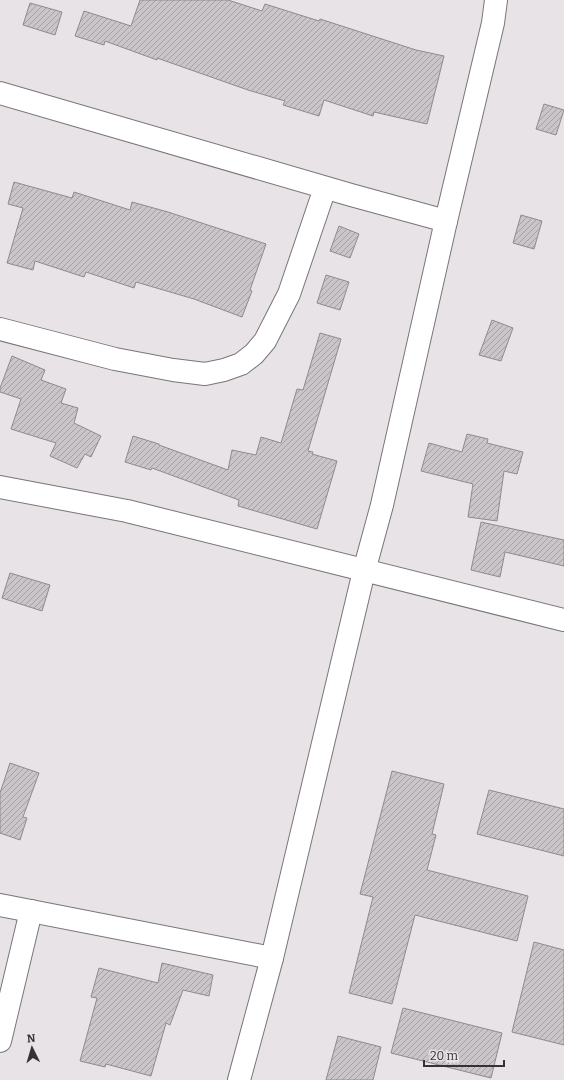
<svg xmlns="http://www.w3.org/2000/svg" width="564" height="1080" font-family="Bitter,serif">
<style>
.building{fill:url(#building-hatch);stroke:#8f8a8e}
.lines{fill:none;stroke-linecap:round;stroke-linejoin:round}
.minor-casing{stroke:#797578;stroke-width:24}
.minor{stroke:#fff;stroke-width:22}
</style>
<defs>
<pattern id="building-hatch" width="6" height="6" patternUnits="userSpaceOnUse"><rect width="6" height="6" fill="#c9c5c9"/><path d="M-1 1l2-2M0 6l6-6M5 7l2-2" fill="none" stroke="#a4a1a4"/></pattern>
</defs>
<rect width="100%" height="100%" fill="#e8e3e7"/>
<g class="building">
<polygon points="140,0 228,0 262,11 265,4 319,21 320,19 416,50 444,56 427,124 374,112 373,116 324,100 319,116 283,105 285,101 248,90 157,58 157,60 105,41 104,45 75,36 84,11 131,26"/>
<polygon points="30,3 62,12 55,35 23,25"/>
<polygon points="544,104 564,110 556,135 536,129"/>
<polygon points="14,182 72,198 74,192 130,210 132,202 168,212 266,244 250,290 252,291 242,317 194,299 136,282 134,288 86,272 84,277 35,261 33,270 7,263 23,208 8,204"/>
<polygon points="521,215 542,221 534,249 513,243"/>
<polygon points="339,226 359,234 350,258 330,251"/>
<polygon points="326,275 349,282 340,310 317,303"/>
<polygon points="492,320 513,328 501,361 479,355"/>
<polygon points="320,333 341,339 308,451 313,452 312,454 337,461 317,529 238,506 239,500 152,468 151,470 125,462 133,436 159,444 159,445 228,470 232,450 256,455 261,437 281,443 297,389 303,390"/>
<polygon points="12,356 45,370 41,380 66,389 61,403 78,408 74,423 101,436 91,457 85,454 77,468 50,456 56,443 11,429 21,399 0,392 0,388"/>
<polygon points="467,434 488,439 487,443 523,452 517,474 504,471 497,521 468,517 473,484 421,471 429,443 462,452"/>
<polygon points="481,522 564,540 564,566 505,552 500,577 471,570"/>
<polygon points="10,573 50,585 42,611 2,598"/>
<polygon points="10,763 39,773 23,817 27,818 20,840 0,833 0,793"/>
<polygon points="392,771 444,784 432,834 436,835 427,870 528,896 517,941 415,915 392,1004 349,993 373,897 360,894"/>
<polygon points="489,790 564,809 564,856 477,834"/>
<polygon points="534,942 564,950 564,1045 512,1032"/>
<polygon points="162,963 213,975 209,996 183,990 170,1025 166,1023 151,1076 106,1064 105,1067 80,1061 97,998 91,997 99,968 158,983"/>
<polygon points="403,1008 502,1033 491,1078 391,1053"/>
<polygon points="338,1036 381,1047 373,1080 326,1080"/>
</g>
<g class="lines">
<g class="minor-casing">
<g id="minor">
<polyline points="0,93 351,195 446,221"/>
<polyline points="0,329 115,359 173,370 205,374 224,370 241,364 254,354 265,341 289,294 325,188"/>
<polyline points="0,487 127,511 564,620"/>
<polyline points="0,905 272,958"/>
<polyline points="0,1041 31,911"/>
<polyline points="239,1080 272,958 364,571 382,505 446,221 493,23 496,0"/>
</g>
</g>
<use href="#minor" class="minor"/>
</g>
<g transform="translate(32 1048) rotate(355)" stroke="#e8e3e7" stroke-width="3" paint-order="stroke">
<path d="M0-3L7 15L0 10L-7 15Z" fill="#343334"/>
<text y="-6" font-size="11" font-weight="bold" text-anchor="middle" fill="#343334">N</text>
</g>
<path d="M424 1060v6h80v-6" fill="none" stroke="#343334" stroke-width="2"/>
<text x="430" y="1060" font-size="12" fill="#343334" stroke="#e8e3e7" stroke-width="3" paint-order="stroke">20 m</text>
</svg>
